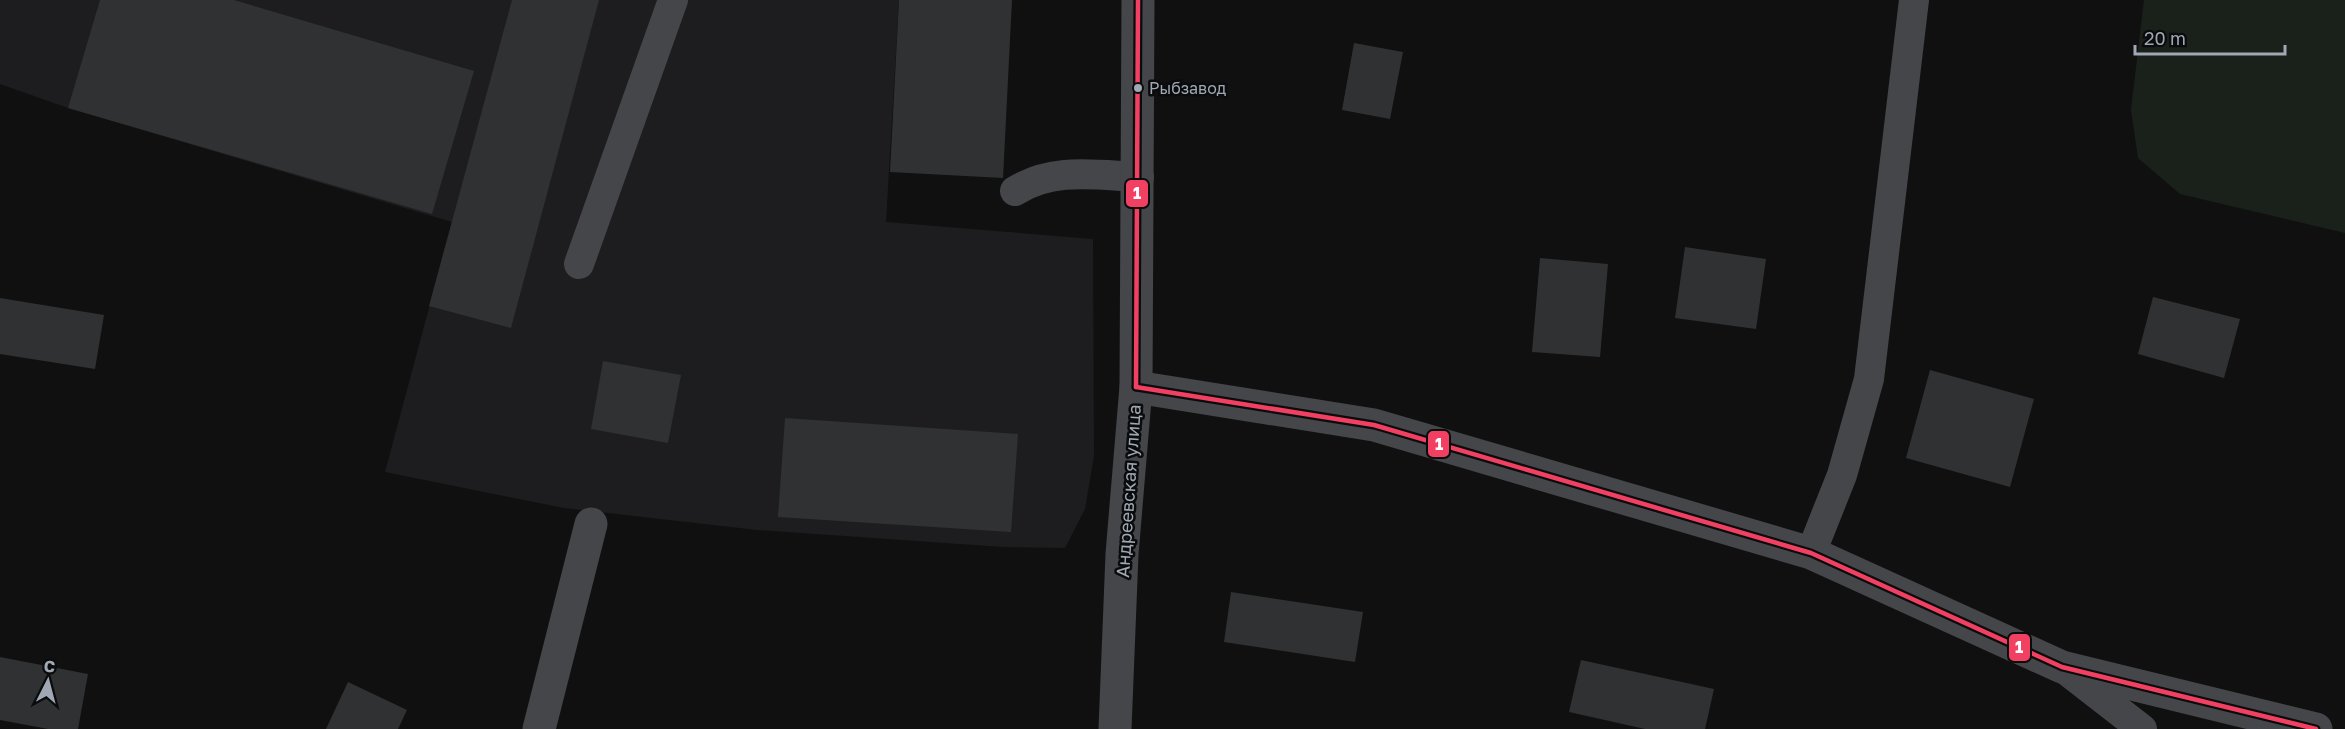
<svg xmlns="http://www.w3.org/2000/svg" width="2345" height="729" font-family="'Golos Text',sans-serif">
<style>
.built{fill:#1d1d1f}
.green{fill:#1a211a}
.building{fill:#303133}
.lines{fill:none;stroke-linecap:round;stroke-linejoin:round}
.service{stroke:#444649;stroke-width:30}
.minor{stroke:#444649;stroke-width:33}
.bus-1-casing{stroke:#0a0b0c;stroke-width:9}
.bus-1{stroke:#f24062;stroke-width:4.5}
.bus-dot{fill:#a0a8b3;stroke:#0a0b0c;stroke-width:2}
.labels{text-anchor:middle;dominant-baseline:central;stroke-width:5;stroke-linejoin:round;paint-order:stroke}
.bus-label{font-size:16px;fill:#a0a8b3;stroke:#0a0b0c;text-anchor:start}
.street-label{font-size:18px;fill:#a0a8b3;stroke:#0a0b0c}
.line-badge{stroke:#0a0b0c;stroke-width:2}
.badge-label{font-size:16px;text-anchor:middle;font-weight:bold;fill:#fff}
</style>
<rect width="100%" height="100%" fill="#101010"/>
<polygon class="built" points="0,0 899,0 886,222 1093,239 1094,456 1085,509 1065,548 1003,547 757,530 564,508 385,472 452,222 68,108 0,84"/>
<polygon class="green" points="2144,0 2345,0 2345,233 2180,194 2138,158 2131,110"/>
<g class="building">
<polygon points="100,0 234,0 474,71 432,214 68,108"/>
<polygon points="512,0 599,0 511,328 429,306"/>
<polygon points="899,0 1012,0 1003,178 890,172"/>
<polygon points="1354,43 1403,52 1390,119 1342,110"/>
<polygon points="1685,247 1766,259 1756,329 1675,318"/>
<polygon points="1540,258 1608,264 1600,357 1532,352"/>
<polygon points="2153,297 2240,319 2224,378 2138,354"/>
<polygon points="0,298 104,315 95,369 0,354"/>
<polygon points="603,361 681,375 668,443 591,429"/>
<polygon points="1930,370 2034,399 2010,487 1906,458"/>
<polygon points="785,418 1018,434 1011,532 778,517"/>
<polygon points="1231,592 1363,612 1355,662 1224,642"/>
<polygon points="0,657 88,674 78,729 48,729 0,720"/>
<polygon points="1581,660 1714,689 1705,729 1645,729 1569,712"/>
<polygon points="348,682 407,710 398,729 326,729"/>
</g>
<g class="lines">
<g class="service">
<path d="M1015,191C1053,167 1095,175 1139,177"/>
<polyline points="579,264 673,0"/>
<polyline points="1811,553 1842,475 1869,379 1914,0"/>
<polyline points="2062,667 2142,729"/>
</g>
<g class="minor">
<polyline points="1136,387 1374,425 1811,553 2062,667 2316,729"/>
<polyline points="539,729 591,524"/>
<polyline points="1115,729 1122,554 1136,387 1138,0"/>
</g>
<g class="bus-1-casing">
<g id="bus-1">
<polyline points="1136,387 1374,425 1811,553 2062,667 2316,729"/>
<polyline points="1136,387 1138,0"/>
</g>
</g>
<use href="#bus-1" class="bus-1"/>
</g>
<circle class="bus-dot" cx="1138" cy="88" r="5"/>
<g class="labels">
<g class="bus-label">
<text x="1149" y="88">Рыбзавод</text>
</g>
<g class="street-label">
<text transform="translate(1128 491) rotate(-86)">Андреевская улица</text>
</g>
</g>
<g class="line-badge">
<rect x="1125" y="179" width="24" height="29" rx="6" fill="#f24062"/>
<rect x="1427" y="430" width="23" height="28" rx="6" fill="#f24062"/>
<rect x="2008" y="633" width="23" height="29" rx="6" fill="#f24062"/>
</g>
<g class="badge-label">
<text x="1137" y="199">1</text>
<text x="1439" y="450">1</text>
<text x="2019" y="653">1</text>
</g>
<g transform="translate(48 681) rotate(6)" stroke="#0a0b0c" stroke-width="4.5" paint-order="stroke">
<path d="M0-4.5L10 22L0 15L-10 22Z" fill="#a0a8b3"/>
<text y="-9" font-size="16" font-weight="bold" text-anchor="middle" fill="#a0a8b3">С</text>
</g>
<path d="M2135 45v9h150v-9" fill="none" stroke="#a0a8b3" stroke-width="3"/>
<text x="2144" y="45" font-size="18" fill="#a0a8b3" stroke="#0a0b0c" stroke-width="4.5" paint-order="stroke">20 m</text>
</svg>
